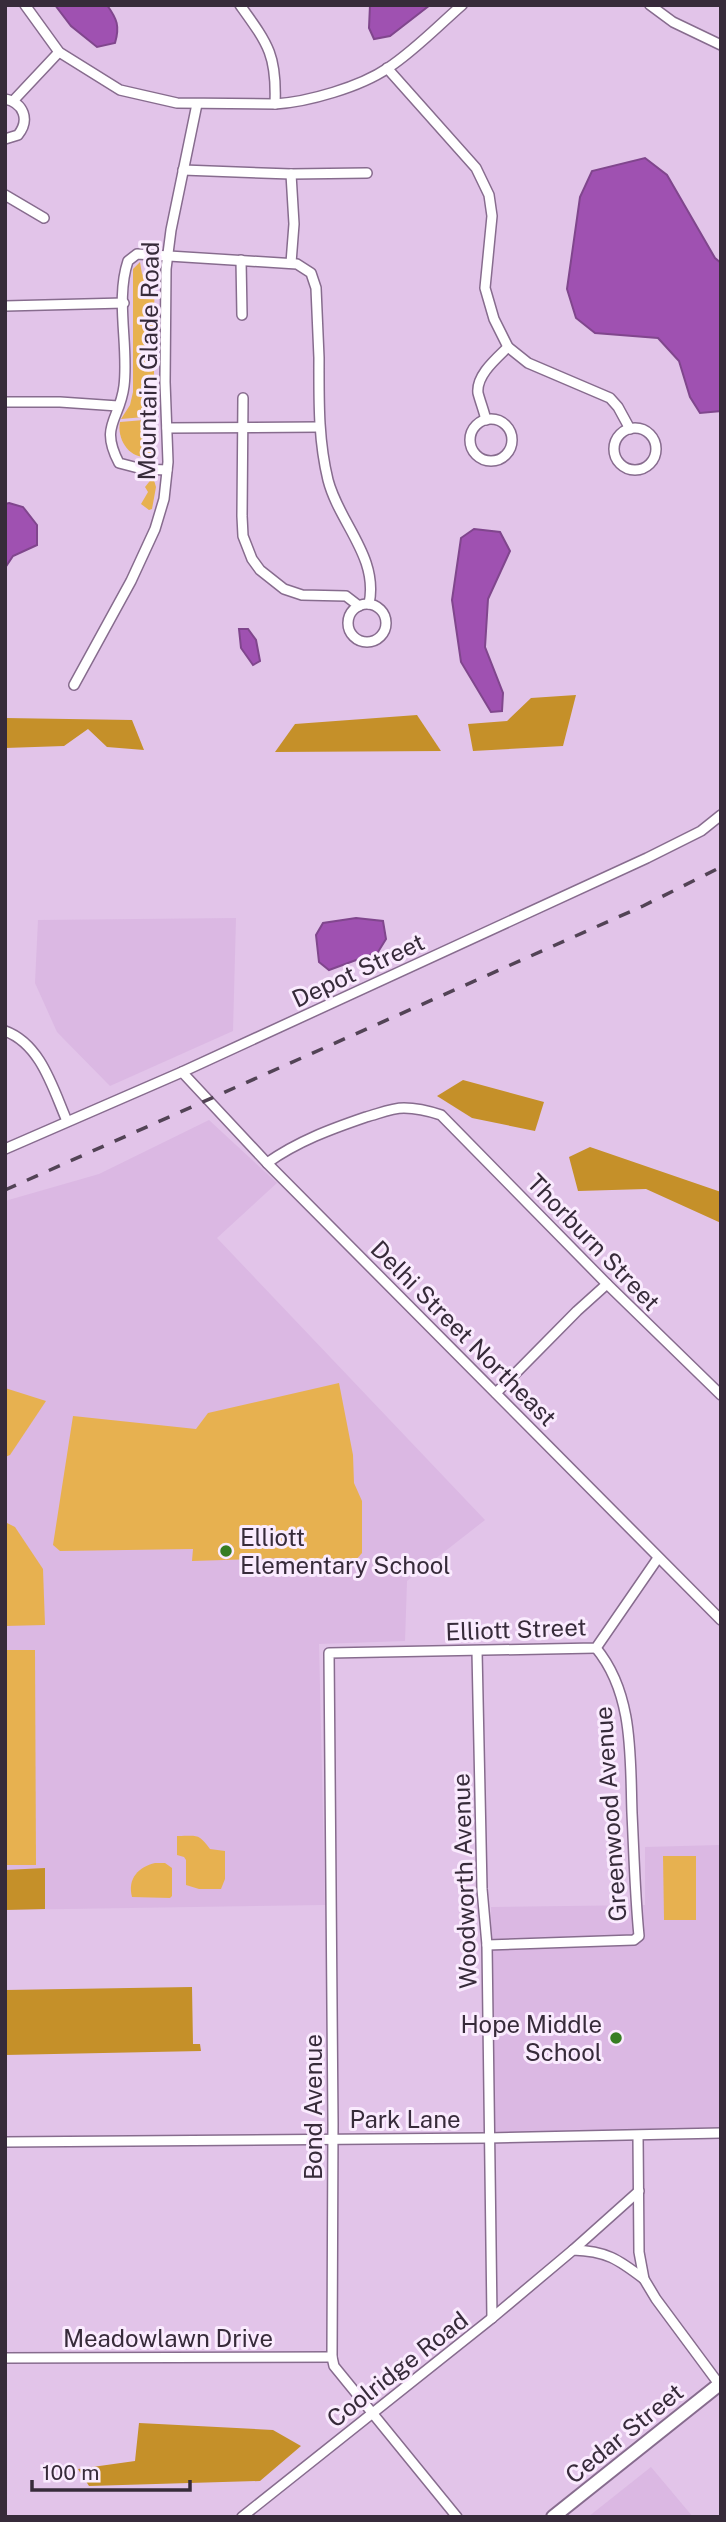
<svg xmlns="http://www.w3.org/2000/svg" width="726" height="2522" font-family="'Public Sans',sans-serif">
<style>
.built{fill:#dbb8e3}
.green{fill:#e7b150}
.forest{fill:#c59029}
.water{fill:#9f51b1;stroke:#80468d;stroke-width:2}
.lines{fill:none;stroke-linecap:round;stroke-linejoin:round}
.street-casing{stroke:#876c8e;stroke-width:12}
.secondary-casing{stroke:#876c8e;stroke-width:16}
.street{stroke:#fff;stroke-width:9}
.secondary{stroke:#fff;stroke-width:12}
.rail{stroke:#524355;stroke-width:3.5;stroke-dasharray:12 12;stroke-linecap:butt}
.poi-dot{fill:#367d22;stroke:#faebfe;stroke-width:2.5}
.labels{text-anchor:middle;dominant-baseline:central;stroke-width:6;stroke-linejoin:round;paint-order:stroke}
.street-label{font-size:24px;fill:#372b3a;stroke:#faebfe}
.poi-label{font-size:24px;fill:#372b3a;stroke:#faebfe;text-anchor:start}
</style>
<rect width="100%" height="100%" fill="#e2c4e9"/>
<g class="built">
<polygon points="236,918 233,1031 110,1086 57,1032 35,983 38,920"/>
<polygon points="209,1120 277,1183 217,1238 485,1520 407,1581 405,1641 319,1644 325,1905 5,1910 5,1201 99,1174"/>
<polygon points="719,1845 721,2127 493,2134 491,1907 645,1905 645,1847"/>
<polygon points="651,2467 693,2517 588,2517"/>
</g>
<g class="green">
<polygon points="140,262 142,274 146,278 155,276 153,351 156,416 121,419 130,405 133,392 133,269"/>
<path d="M156,419L155,454C134,465 116,442 120,422Z"/>
<polygon points="153,477 156,487 152,509 149,510 141,504 148,492 145,487"/>
<polygon points="339,1383 353,1455 354,1483 362,1501 362,1553 355,1561 300,1563 288,1558 192,1561 193,1549 60,1551 53,1545 73,1416 196,1429 208,1413"/>
<polygon points="5,1388 46,1401 10,1455 5,1457"/>
<polygon points="5,1522 15,1527 43,1569 45,1625 5,1626"/>
<polygon points="5,1650 35,1650 36,1865 5,1865"/>
<path d="M177,1836C198,1836 198,1833 210,1849L225,1851V1879L221,1889H199L186,1885V1860L184,1857L177,1855Z"/>
<polygon points="663,1856 696,1856 696,1920 664,1920"/>
<path d="M155,1863H165L172,1868V1896L170,1898L132,1897C127,1878 139,1867 155,1863Z"/>
</g>
<g class="forest">
<polygon points="576,695 563,746 473,751 468,724 507,721 531,698"/>
<polygon points="417,715 441,751 275,752 295,724"/>
<polygon points="5,718 132,720 144,750 107,747 88,729 64,746 5,748"/>
<polygon points="463,1080 544,1102 535,1131 472,1118 437,1096"/>
<polygon points="590,1147 721,1192 721,1223 646,1189 578,1191 569,1157"/>
<polygon points="45,1868 45,1909 5,1910 5,1870"/>
<polygon points="192,1987 193,2044 200,2044 201,2051 5,2055 5,1990"/>
<polygon points="139,2423 273,2430 301,2446 260,2481 89,2486 78,2469 135,2461"/>
</g>
<g class="water">
<path d="M55,5H107C117,19 120,26 115,43L97,47L71,26Z"/>
<polygon points="370,5 430,5 390,36 374,39 369,28"/>
<polygon points="645,158 667,175 715,258 721,263 721,411 700,413 690,397 679,361 658,338 595,333 576,318 567,289 580,197 592,171"/>
<polygon points="9,503 23,507 37,525 37,545 13,556 5,568 5,504"/>
<polygon points="474,529 500,532 510,551 488,599 485,647 503,693 502,711 491,712 461,662 452,600 461,538"/>
<polygon points="239,629 248,629 256,640 260,661 253,665 241,648"/>
<polygon points="356,918 383,921 386,939 378,952 329,970 319,962 316,935 323,923"/>
</g>
<g class="lines">
<g class="street-casing">
<g id="street">
<path d="M25,5L59,52L120,90L177,103L275,104C308,102 360,87 388,68C414,51 438,26 462,5"/>
<path d="M240,5C268,44 277,55 275,104"/>
<polyline points="650,5 673,22 721,45"/>
<polyline points="387,68 476,168 489,195 492,216 485,288 494,319 508,347 528,363 610,398 618,407 630,429"/>
<path d="M5,99C24,103 30,120 18,135L5,139"/>
<polyline points="13,101 59,52"/>
<polyline points="183,170 291,174 367,173"/>
<polyline points="291,174 294,224 291,263"/>
<polyline points="5,195 44,218"/>
<polyline points="241,260 242,315"/>
<polyline points="5,306 124,303"/>
<polyline points="243,398 242,516 243,536 252,559 260,570 284,589 302,595 346,596 359,606"/>
<polyline points="5,402 60,402 118,406"/>
<circle cx="491" cy="440" r="21"/>
<path d="M486,420C484,411 480,401 478,393C476,375 497,358 508,347"/>
<polyline points="167,428 319,427"/>
<circle cx="635" cy="449" r="21"/>
<path d="M167,470L142,469L119,463C99,425 120,420 124,386C129,346 115,300 128,261L137,254L297,264L311,273L316,288C317,311 318,335 319,358C319,399 318,439 328,480C339,523 379,557 369,604"/>
<circle cx="367" cy="623" r="19"/>
<polyline points="74,685 131,581 155,529 164,499 168,462 165,382 166,269 171,230 197,104"/>
<path d="M5,1031C41,1044 53,1089 67,1121"/>
<polyline points="182,1072 267,1163 721,1620"/>
<polyline points="5,1149 182,1072 647,858 701,831 721,815"/>
<path d="M267,1163C298,1141 331,1129 366,1117C378,1114 391,1108 404,1108C417,1108 429,1111 441,1115L607,1284L721,1395"/>
<polyline points="496,1393 577,1311 607,1284"/>
<polyline points="477,1651 482,1889 487,1945 492,2318"/>
<path d="M487,1945L634,1940L639,1936C635,1895 634,1854 632,1813C630,1757 634,1694 596,1648"/>
<polyline points="638,2136 639,2252 644,2279 656,2299 719,2384"/>
<polyline points="5,2142 488,2138 721,2133"/>
<polyline points="573,2250 639,2191"/>
<polyline points="5,2358 332,2357"/>
<path d="M242,2517L492,2318L573,2250C606,2251 618,2259 644,2279"/>
<polyline points="457,2517 334,2366 332,2357 333,2123 329,1653 596,1648 658,1558"/>
</g>
</g>
<g class="secondary-casing">
<polyline id="secondary" points="553,2517 721,2383"/>
</g>
<use href="#street" class="street"/>
<use href="#secondary" class="secondary"/>
<polyline class="rail" points="5,1190 643,906 721,867"/>
</g>
<g class="poi-dot">
<circle cx="226" cy="1551" r="7"/>
<circle cx="616" cy="2038" r="7"/>
</g>
<g class="labels">
<g class="street-label">
<text transform="translate(148 361) rotate(-89)">Mountain Glade Road</text>
<text transform="translate(358 970) rotate(-25)">Depot Street</text>
<text transform="translate(594 1242) rotate(46)">Thorburn Street</text>
<text transform="translate(464 1333) rotate(45)">Delhi Street Northeast</text>
<text transform="translate(516 1629) rotate(-2)">Elliott Street</text>
<text transform="translate(610 1814) rotate(-94)">Greenwood Avenue</text>
<text transform="translate(464 1881) rotate(-92)">Woodworth Avenue</text>
<text transform="translate(313 2107) rotate(-90)">Bond Avenue</text>
<text x="405" y="2119">Park Lane</text>
<text x="168" y="2338">Meadowlawn Drive</text>
<text transform="translate(397 2369) rotate(-38)">Coolridge Road</text>
<text transform="translate(624 2433) rotate(-39)">Cedar Street</text>
</g>
<g class="poi-label">
<text x="240" y="1537">Elliott<tspan x="240" dy="28">Elementary School</tspan></text>
<text x="602" y="2024" text-anchor="end">Hope Middle<tspan x="602" dy="28">School</tspan></text>
</g>
</g>
<rect width="726" height="2522" fill="none" stroke="#372b3a" stroke-width="14"/>
<path d="M32 2480v10h158v-10" fill="none" stroke="#372b3a" stroke-width="3.5"/>
<text x="42" y="2480" font-size="21" fill="#372b3a" stroke="#faebfe" stroke-width="5" paint-order="stroke">100 m</text>
</svg>
